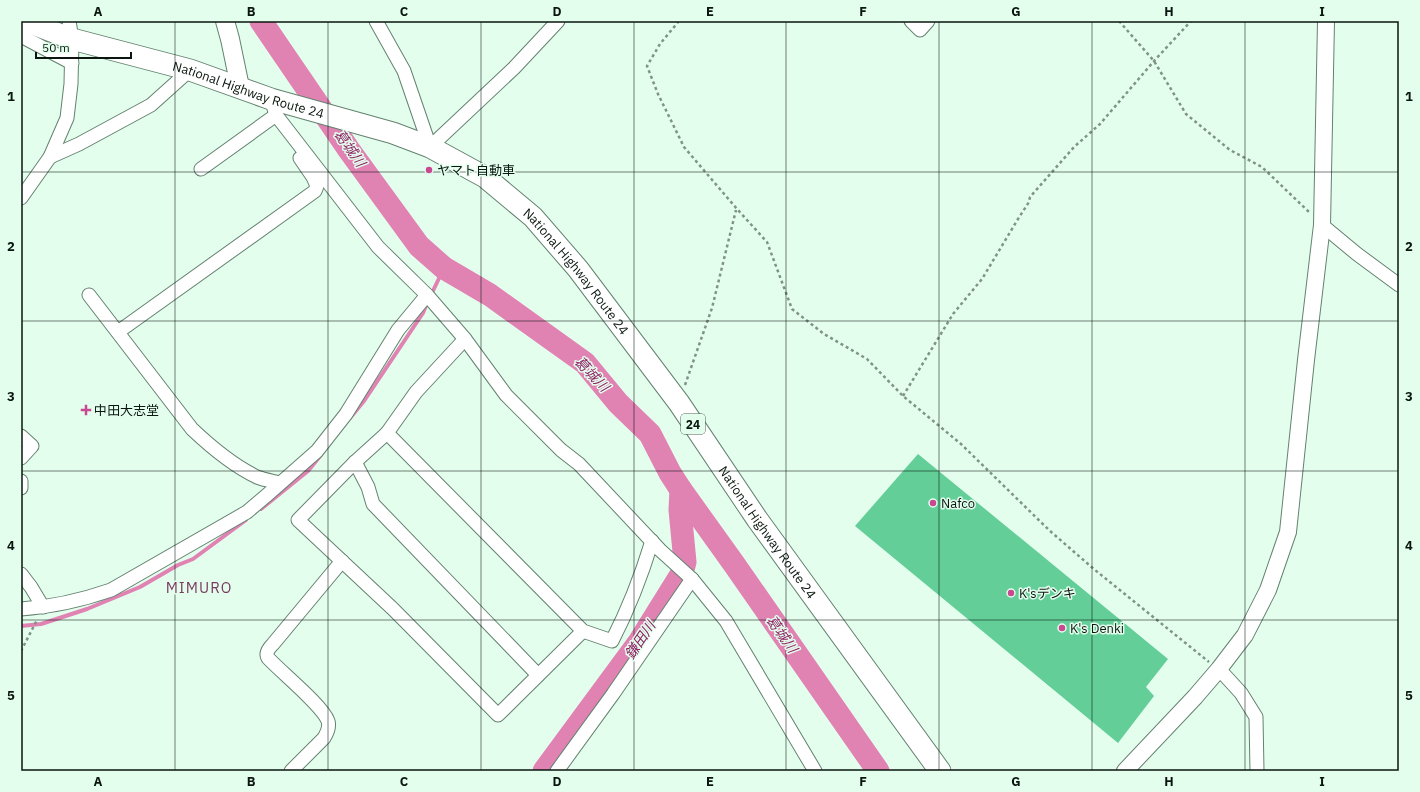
<svg xmlns="http://www.w3.org/2000/svg" width="1420" height="792" font-family="'IBM Plex Sans','Noto Sans JP',sans-serif">
<style>
.lines{fill:none;stroke-linecap:round;stroke-linejoin:round}
.stream{stroke:#e082b2;stroke-width:4}
.river{stroke:#e082b2;stroke-width:23}
.building{fill:#63ce97}
.minor-casing{stroke:#648270;stroke-width:15}
.tertiary-casing{stroke:#648270;stroke-width:18}
.secondary-casing{stroke:#648270;stroke-width:20}
.trunk-casing{stroke:#648270;stroke-width:23}
.path{stroke:#809387;stroke-width:2.5;stroke-dasharray:3 3;stroke-linecap:butt}
.minor{stroke:#fff;stroke-width:13}
.tertiary{stroke:#fff;stroke-width:16}
.secondary{stroke:#fff;stroke-width:18}
.trunk{stroke:#fff;stroke-width:21}
.grid{fill:none;stroke:#0a160f;stroke-width:1;stroke-opacity:0.55}
.poi-dot{fill:#c94891;stroke:#e4feee;stroke-width:1.5}
.labels{text-anchor:middle;dominant-baseline:central;stroke-width:3;stroke-linejoin:round;paint-order:stroke}
.shield{fill:#e4feee;stroke:#4b5c52;stroke-width:1}
.shield-label{font-size:12px;font-weight:bold;fill:#0a160f}
.street-label{font-size:13px;fill:#0a160f;stroke:#e4feee}
.poi-label{font-size:13px;fill:#0a160f;stroke:#e4feee;text-anchor:start}
.water-label{font-size:14px;font-style:italic;fill:#8f2163;stroke:#e4feee}
.quarter-label{font-size:15px;letter-spacing:1px;fill:#7b3a5d;stroke:#e4feee}
.neatline{fill:none;stroke:#0a160f;stroke-width:1.5}
.grid-label{font-size:13px;text-anchor:middle;font-weight:bold;fill:#0a160f}
</style>
<rect width="100%" height="100%" fill="#e4feee"/>
<g class="lines">
<g class="stream">
<polyline points="430,297 444,268"/>
<polyline points="350,418 364,401 423,313 427,303"/>
<polyline points="261,509 308,471 321,455"/>
<polyline points="21,626 41,624 87,609 140,587 178,565 193,559 246,520"/>
</g>
<g class="river">
<polyline points="261,21 349,150 419,246 444,268 490,295 585,363 618,403 650,434 670,473 681,490 734,564 878,771"/>
<polyline points="544,771 639,642 682,573 685,562 680,510 681,490"/>
</g>
</g>
<polygon class="building" points="918,454 1168,659 1146,687 1154,696 1118,743 855,526"/>
<g class="lines">
<g class="minor-casing">
<g id="minor">
<polyline points="376,21 404,71 430,147 514,68 558,21"/>
<polyline points="911,21 920,30 928,21"/>
<polyline points="21,36 72,63"/>
<polyline points="271,99 276,115 378,247 427,295 465,339 506,395 561,450 579,464 660,550 692,579 726,621 815,771"/>
<polyline points="50,157 79,144 151,105 190,70"/>
<polyline points="201,169 276,115"/>
<polyline points="21,198 50,157 67,118 71,84 72,39 69,21"/>
<polyline points="1322,225 1357,254 1399,285"/>
<path d="M89,295L192,429C211,447 232,465 257,477C264,480 273,481 280,483"/>
<polyline points="118,332 315,191 317,186 313,177 300,158"/>
<path d="M465,339L416,392L387,433L583,631L612,641C629,608 641,577 652,541"/>
<polyline points="387,433 355,462 298,520 393,609 498,715 583,631"/>
<polyline points="21,436 32,446 21,458"/>
<polyline points="355,462 368,487 373,504 538,675"/>
<polyline points="21,481 21,488"/>
<polyline points="21,574 31,587 43,607"/>
<path d="M21,609C52,607 82,600 111,590L247,512L267,495L317,451L346,414L398,330L427,295"/>
<polyline points="1219,669 1241,693 1256,717 1257,771"/>
<path d="M291,771L324,738C327,733 330,727 328,721C323,706 281,672 268,658C265,653 269,648 273,644L342,561"/>
<polyline points="557,771 613,694 692,579"/>
</g>
</g>
<g class="tertiary-casing">
<polyline id="tertiary" points="1125,771 1195,697 1219,669 1245,635 1268,590 1288,532 1306,360 1322,225 1326,21"/>
</g>
<g class="secondary-casing">
<polyline id="secondary" points="225,21 230,39 240,87"/>
</g>
<g class="trunk-casing">
<g id="trunk">
<path id="s1" d="M25,21L72,39L190,70L271,99L393,133L430,147L485,177L533,217L578,269L679,403L757,519L940,771"/>
</g>
</g>
<g class="path">
<polyline points="679,21 660,44 647,66 658,94 684,147 737,209 767,242 792,309 824,334 867,359 903,396 961,444 1050,531 1095,570 1209,662"/>
<polyline points="1119,21 1154,61 1186,114 1230,150 1262,167 1309,212"/>
<polyline points="685,385 712,308 736,210"/>
<polyline points="903,396 953,314 982,279 1018,219 1029,202 1030,197 1074,147 1100,124 1154,61 1191,21"/>
<polyline points="21,651 37,620"/>
</g>
<use href="#minor" class="minor"/>
<use href="#tertiary" class="tertiary"/>
<use href="#secondary" class="secondary"/>
<use href="#trunk" class="trunk"/>
</g>
<path class="grid" d="M175,21V771M328,21V771M481,21V771M634,21V771M786,21V771M939,21V771M1092,21V771M1245,21V771M21,172H1399M21,321H1399M21,471H1399M21,620H1399"/>
<g class="poi-dot">
<circle cx="429" cy="170" r="4"/>
<path d="M84 404h4v4h4v4h-4v4h-4v-4h-4v-4h4z"/>
<circle cx="933" cy="503" r="4"/>
<circle cx="1011" cy="593" r="4"/>
<circle cx="1062" cy="628" r="4"/>
</g>
<g class="labels">
<rect class="shield" x="681" y="414" width="24" height="20" rx="3"/>
<g class="shield-label">
<text x="693" y="424">24</text>
</g>
<g class="street-label">
<text stroke="none"><textPath href="#s1" startOffset="234">National Highway Route 24</textPath></text>
<text stroke="none"><textPath href="#s1" startOffset="619">National Highway Route 24</textPath></text>
<text stroke="none"><textPath href="#s1" startOffset="943">National Highway Route 24</textPath></text>
</g>
<g class="poi-label">
<text x="437" y="170">ヤマト自動車</text>
<text x="94" y="410">中田大志堂</text>
<text x="941" y="503">Nafco</text>
<text x="1019" y="593">K'sデンキ</text>
<text x="1070" y="628">K's Denki</text>
</g>
<g class="water-label">
<text transform="translate(350 148) rotate(55)">葛城川</text>
<text transform="translate(592 374) rotate(46)">葛城川</text>
<text transform="translate(782 634) rotate(55)">葛城川</text>
<text transform="translate(640 640) rotate(-56)">鎌田川</text>
</g>
<g class="quarter-label">
<text x="199" y="587">MIMURO</text>
</g>
</g>
<rect width="1420" height="792" fill="none" stroke="#e4feee" stroke-width="44"/>
<path d="M36 52v6h95v-6" fill="none" stroke="#0a160f" stroke-width="2"/>
<text x="42" y="52" font-size="12" fill="#0a160f" stroke="#e4feee" stroke-width="3" paint-order="stroke">50 m</text>
<rect x="22" y="22" width="1376" height="748" class="neatline"/>
<g class="grid-label">
<text x="98" y="16">A</text>
<text x="251" y="16">B</text>
<text x="404" y="16">C</text>
<text x="557" y="16">D</text>
<text x="710" y="16">E</text>
<text x="863" y="16">F</text>
<text x="1016" y="16">G</text>
<text x="1169" y="16">H</text>
<text x="1322" y="16">I</text>
<text x="11" y="101">1</text>
<text x="1409" y="101">1</text>
<text x="11" y="251">2</text>
<text x="1409" y="251">2</text>
<text x="11" y="401">3</text>
<text x="1409" y="401">3</text>
<text x="11" y="550">4</text>
<text x="1409" y="550">4</text>
<text x="11" y="700">5</text>
<text x="1409" y="700">5</text>
<text x="98" y="786">A</text>
<text x="251" y="786">B</text>
<text x="404" y="786">C</text>
<text x="557" y="786">D</text>
<text x="710" y="786">E</text>
<text x="863" y="786">F</text>
<text x="1016" y="786">G</text>
<text x="1169" y="786">H</text>
<text x="1322" y="786">I</text>
</g>
</svg>
